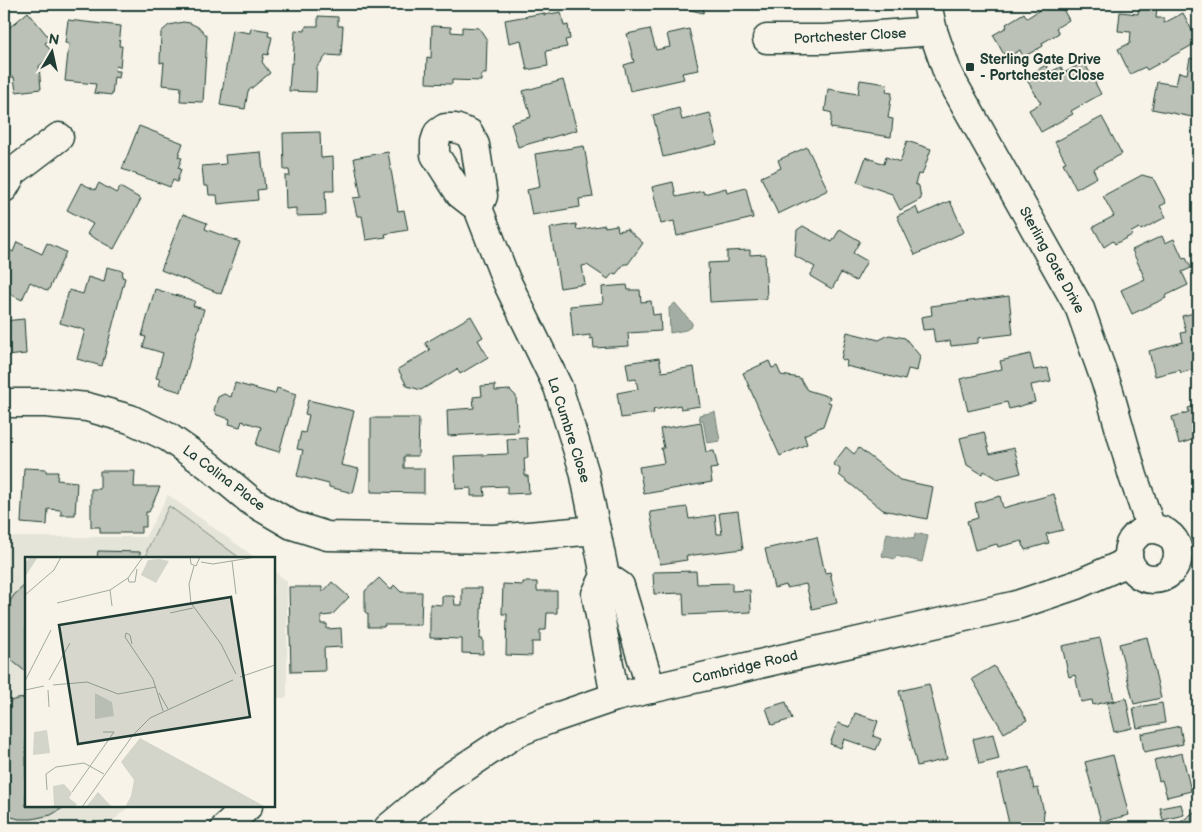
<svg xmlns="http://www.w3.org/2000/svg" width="1202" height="832" font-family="'Balsamiq Sans',sans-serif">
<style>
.built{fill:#e5e4d9}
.grass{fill:#d3d5ca;stroke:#79897f}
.water{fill:#a4ada3;stroke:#6f8077}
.building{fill:#bbc1b6;stroke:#1f3d34}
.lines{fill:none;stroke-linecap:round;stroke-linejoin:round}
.minor-casing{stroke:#1f3d34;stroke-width:31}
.major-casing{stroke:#1f3d34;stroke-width:31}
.minor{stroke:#f7f3e8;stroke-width:28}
.major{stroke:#f7f3e8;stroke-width:28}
.poi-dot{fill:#1f3d34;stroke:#f7f3e8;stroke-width:2}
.labels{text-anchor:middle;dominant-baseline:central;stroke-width:4;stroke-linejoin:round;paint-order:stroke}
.street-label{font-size:14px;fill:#1f3d34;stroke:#f7f3e8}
.poi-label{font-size:14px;font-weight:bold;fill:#1f3d34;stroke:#f7f3e8;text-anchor:start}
.inset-road{fill:none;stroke:#a1aaa0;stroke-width:1}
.view{fill:#1f3d34;fill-opacity:0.15;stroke:#1f3d34;stroke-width:2.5}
.inset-edge{fill:none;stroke:#1f3d34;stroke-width:2.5}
</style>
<rect width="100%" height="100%" fill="#f7f3e8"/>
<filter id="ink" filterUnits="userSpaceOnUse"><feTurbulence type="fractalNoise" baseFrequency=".02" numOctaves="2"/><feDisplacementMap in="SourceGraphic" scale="10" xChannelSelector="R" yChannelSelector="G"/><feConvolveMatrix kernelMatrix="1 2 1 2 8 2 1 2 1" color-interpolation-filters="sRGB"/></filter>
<g filter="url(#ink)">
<g class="built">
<polygon points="168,495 256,558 26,558 26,806 129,806 106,828 4,828 4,537 145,537"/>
<polygon points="274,571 287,581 287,698 274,698"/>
</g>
<polygon class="grass" points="169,506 240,558 147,558 147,550"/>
<g class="water">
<polygon points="675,303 692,323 692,326 686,330 670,333 669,308"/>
<polygon points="715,412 720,441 707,443 703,420 700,421 699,415"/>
<polygon points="887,533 914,539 915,533 928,536 922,562 896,556 895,559 882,556"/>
</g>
<g class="building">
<polygon points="668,4 705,4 703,13"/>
<polygon points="1043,4 1060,4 1069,20 1056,28 1059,33 1042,43 1043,46 1023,57 1020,50 1006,58 993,35 1007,27 1006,24 1024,13 1027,18 1041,9 1039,6"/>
<polygon points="1139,4 1157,7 1156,18 1164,18 1164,23 1183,13 1198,42 1147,70 1145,67 1130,74 1118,49 1130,43 1131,32 1118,31 1120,12 1138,14"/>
<polygon points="28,12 50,39 45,43 53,54 39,66 41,89 16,92 14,77 7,78 4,74 4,67 7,64 4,54 9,51 4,45 4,32"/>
<polygon points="561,12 564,26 568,25 570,39 565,40 567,47 546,51 548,66 527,70 521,40 509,43 505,20 544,13 544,15"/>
<polygon points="318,16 338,17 338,26 343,26 341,56 327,55 317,67 316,92 289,91 291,63 293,63 295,30 305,31 306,26 318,26"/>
<polygon points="68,20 121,26 119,46 122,46 120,67 116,66 115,71 120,71 119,78 114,77 112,95 94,93 96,84 65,81 69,44 65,43"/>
<polygon points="183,22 190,23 200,28 207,36 203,102 180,101 181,87 162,85 164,62 160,63 161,32 169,25"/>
<polygon points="432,26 451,27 451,32 462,33 462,27 479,28 487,40 486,74 481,74 481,81 452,80 452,84 426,83 427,57 431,58"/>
<polygon points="251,28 269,31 268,36 272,37 268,55 264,54 262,62 270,73 248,91 245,109 220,105 232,30 250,33"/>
<polygon points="650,29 656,50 670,47 667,34 689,29 699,70 682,73 684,79 630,91 624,65 634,62 627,34"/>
<polygon points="1190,58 1198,60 1198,113 1192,117 1152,109 1157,82 1176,85 1179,72 1187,74"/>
<polygon points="1084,62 1101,94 1071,111 1073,114 1041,132 1029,110 1041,103 1025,77 1046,65 1050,72 1061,67 1064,73"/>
<polygon points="563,80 577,130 518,147 511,123 531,117 523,91"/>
<polygon points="860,80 887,84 886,92 892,93 888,118 893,119 891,137 830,128 832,113 825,111 828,89 858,94"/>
<polygon points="679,108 682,120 710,113 717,144 663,157 653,115"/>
<polygon points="1102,117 1122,154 1093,169 1097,177 1076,189 1063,163 1066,162 1055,142"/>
<polygon points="139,126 183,143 178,157 182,158 178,168 181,169 177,182 173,180 170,187 122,169"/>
<polygon points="320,132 321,158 333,157 334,191 325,191 326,215 296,216 296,208 286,209 285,176 290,176 289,170 284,170 283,133"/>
<polygon points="907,141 931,149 922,175 918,174 915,184 919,186 921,199 900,210 892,194 857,182 866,157 884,164 886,157 900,162"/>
<polygon points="584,146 593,197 579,199 580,207 532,215 527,190 540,187 535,154"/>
<polygon points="807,147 828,190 778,214 761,177 781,168 778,160"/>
<polygon points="261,152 265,189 257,190 258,200 218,204 217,195 209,195 208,186 204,186 202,166 226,164 225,155"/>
<polygon points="388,152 398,211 404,210 408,230 385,234 386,237 366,240 362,216 357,216 353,198 361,197 354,158"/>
<polygon points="1142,175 1153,178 1166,203 1160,206 1166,217 1141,230 1139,228 1130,233 1132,235 1115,244 1113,241 1104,247 1093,227 1114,216 1103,196"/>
<polygon points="673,182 676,197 703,191 704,194 726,188 727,193 746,188 753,218 677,236 674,221 661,224 652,187"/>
<polygon points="81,183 95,190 99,183 116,193 120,187 141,199 114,249 87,234 93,224 67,210"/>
<polygon points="950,201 964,232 915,255 897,216 916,207 919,215"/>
<polygon points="183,214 207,223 205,229 240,242 221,294 161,270"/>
<polygon points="576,224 577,230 605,225 605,227 617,225 618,231 627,229 643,243 628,264 624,264 616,274 613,273 608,279 587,265 582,266 585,284 560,288 550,228"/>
<polygon points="803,226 832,242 840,229 860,241 853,253 867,261 856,281 841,273 832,289 810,276 815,267 795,256 797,230"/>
<polygon points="1162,236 1165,243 1174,239 1183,259 1186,258 1191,268 1182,272 1188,285 1165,296 1166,298 1132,314 1121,290 1145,279 1132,250"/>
<polygon points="17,242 42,254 47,243 66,252 48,291 30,282 22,300 4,291 4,258 8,249 13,252"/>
<polygon points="750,250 750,255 765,254 767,299 710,302 708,263 727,262 727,251"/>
<polygon points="107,267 123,271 122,277 125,278 102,366 77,359 85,330 60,323 69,290 83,294 88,277 104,282"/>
<polygon points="627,285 628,290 640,290 641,302 651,301 653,315 660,314 661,331 628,333 629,346 594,348 593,338 590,339 590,335 573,337 570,306 603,303 602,287"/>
<polygon points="155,289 195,301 193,306 204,309 181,392 158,385 160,379 156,378 163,353 143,347 146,337 142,336"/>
<polygon points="1009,296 1013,334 978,338 978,343 951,346 950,341 935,343 933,329 923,330 921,317 932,315 931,306"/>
<polygon points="1198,312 1198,368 1181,373 1180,370 1155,376 1149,351 1183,342 1181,333 1186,332 1182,316"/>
<polygon points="471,316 483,337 478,340 488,357 460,374 457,369 421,390 407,386 398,369 430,350 425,343"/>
<polygon points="24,319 26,354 7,356 6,352 4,352 4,321"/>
<polygon points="847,332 879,340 889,335 905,338 920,356 917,371 908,369 905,380 846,366 847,361 841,359"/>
<polygon points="1030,354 1034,370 1048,368 1051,381 1031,385 1035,402 1009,409 1007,402 968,411 960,379 1002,369 1000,361"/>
<polygon points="659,358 662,372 694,367 700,406 681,409 680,405 653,410 654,413 621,418 617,393 638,389 636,379 629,380 626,363"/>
<polygon points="769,361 772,368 777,366 781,375 800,378 807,390 830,397 828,402 831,403 823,426 804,435 807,444 780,456 743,373"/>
<polygon points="235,383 275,394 277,388 296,394 279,452 256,445 261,427 242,421 240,427 229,424 230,419 217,415 214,410 218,397 224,394 231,397"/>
<polygon points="495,385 495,391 510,390 516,396 518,432 448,436 447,410 474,408 473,397 482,396 481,386"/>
<polygon points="308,400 354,411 341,465 359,469 353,493 329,487 329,484 297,476 303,450 297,449 301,432 305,433 309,415 305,414"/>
<polygon points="1198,405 1198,438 1179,444 1172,417 1189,412 1188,408"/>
<polygon points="371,418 419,418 418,456 404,456 404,468 424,468 424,493 371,492"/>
<polygon points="701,422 706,452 714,451 718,468 710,469 712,482 644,494 639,467 664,463 661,448 664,448 660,429"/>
<polygon points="984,432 990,454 1014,448 1021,473 997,479 984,471 982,474 967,465 960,438"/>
<polygon points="527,438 528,458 524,458 525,476 528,476 529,493 507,494 507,486 484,487 485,496 471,496 471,488 456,489 454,456 508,454 507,439"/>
<polygon points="846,447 854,454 859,448 900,480 933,487 927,519 883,510 839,475 840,469 833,464"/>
<polygon points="24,468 46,469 46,472 58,472 57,480 77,482 75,515 61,515 61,510 48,509 47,525 21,523"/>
<polygon points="100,471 135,471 134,487 160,487 149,512 146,512 146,527 141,527 141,533 100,533 100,527 91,527 91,489 100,489"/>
<polygon points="4,493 9,493 8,531 4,531"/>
<polygon points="1054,494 1063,530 1046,534 1049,543 1025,550 1022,541 998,547 997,544 975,550 967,521 978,518 975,503 1000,496 1003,508"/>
<polygon points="687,507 689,519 715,515 717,534 722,534 719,513 738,511 743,549 686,556 687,560 660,564 650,512"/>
<polygon points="817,537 825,573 830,572 837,603 812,609 806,584 787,588 786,585 774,588 765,549"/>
<polygon points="98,551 140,552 140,558 97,558"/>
<polygon points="696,571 697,584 732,583 732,591 750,590 751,612 684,615 683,593 654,594 653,572"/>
<polygon points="379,578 391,590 394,585 401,592 422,592 421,625 384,625 384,627 368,627 368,614 365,612 365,591"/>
<polygon points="332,582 349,597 332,615 321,616 321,624 327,624 327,629 341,628 342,647 324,648 325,671 291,672 289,587 322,587 322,591 324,591"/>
<polygon points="523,582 537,582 537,591 557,591 557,613 547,613 546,630 540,630 540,642 532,642 532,656 506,655 507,614 502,614 503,584 523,585"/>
<polygon points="26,584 26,672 11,660 4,646 4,611 14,595"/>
<polygon points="462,588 482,588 480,639 483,639 483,654 462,653 462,639 430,638 430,604 442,605 442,596 454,596 455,605 462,605"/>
<polygon points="1147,637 1161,698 1134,704 1119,644"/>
<polygon points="1100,638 1114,700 1093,705 1092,700 1081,702 1075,675 1069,677 1062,646"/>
<polygon points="994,666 1027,720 1004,733 972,679"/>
<polygon points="929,684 947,759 917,766 899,691"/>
<polygon points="26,698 26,806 66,806 51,815 32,819 19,819 4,815 4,703 17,699"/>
<polygon points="1126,698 1132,728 1114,732 1107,703"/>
<polygon points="786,702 792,719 772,725 766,708"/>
<polygon points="1162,703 1165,723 1137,728 1133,708"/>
<polygon points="855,713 878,721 873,736 881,739 876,750 844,739 841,748 830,744 838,723 850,727"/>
<polygon points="1180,726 1183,744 1144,752 1141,734"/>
<polygon points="993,734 999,759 979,764 973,739"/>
<polygon points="1182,753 1191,791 1167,797 1162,780 1159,781 1154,760"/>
<polygon points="1113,755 1129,815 1101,822 1085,762"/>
<polygon points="1029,767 1034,789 1038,788 1044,812 1043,823 1023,828 1010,828 998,775"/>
<polygon points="1181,804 1184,815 1163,820 1160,808"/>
<polygon points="1198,809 1198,828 1173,828"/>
</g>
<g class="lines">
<g class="minor-casing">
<g id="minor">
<polyline points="927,4 933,31 948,74 1080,309 1109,391 1133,476 1151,528"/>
<polyline points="767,39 825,39 933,31"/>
<polyline points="4,188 13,172 59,137"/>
<polyline points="478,208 483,196 475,145 469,133 455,128 445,128 438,133 435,142 435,155 460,194 478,208 506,280 558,387 584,471 605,576 596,594 615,697"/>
<polyline points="4,403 46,403 87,407 130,419 168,437 208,465 251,501 292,525 327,536 494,539 596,530"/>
<polyline points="605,576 620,586 651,689"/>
<polyline points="225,828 248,806"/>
</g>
</g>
<g class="major-casing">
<g id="major">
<circle cx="1153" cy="554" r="25"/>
<polyline points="388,828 444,781 516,733 548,720 615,697 1017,605 1076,585 1128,562"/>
</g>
</g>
<use href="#minor" class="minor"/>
<use href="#major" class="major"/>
</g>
</g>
<rect class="poi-dot" x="965" y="62" width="10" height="10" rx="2.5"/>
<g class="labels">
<g class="street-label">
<text transform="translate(850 36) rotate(-3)">Portchester Close</text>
<text transform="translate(1052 260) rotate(61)">Sterling Gate Drive</text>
<text transform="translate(569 430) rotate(72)">La Cumbre Close</text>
<text transform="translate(224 478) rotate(37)">La Colina Place</text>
<text transform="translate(745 667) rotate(-13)">Cambridge Road</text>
</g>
<g class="poi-label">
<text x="980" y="59">Sterling Gate Drive<tspan x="980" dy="16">- Portchester Close</tspan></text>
</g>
</g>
<g transform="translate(25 557)">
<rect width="250" height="250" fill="#f7f3e8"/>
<path d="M70,136L87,145L89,159L70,162ZM22,173L25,196L8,198L9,175Z" fill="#d3d5ca"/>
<path d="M5,0H13L0,20V6ZM134,2L144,4L131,26L116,18L123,3ZM115,181L181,217L241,250H100L106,239L109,223L96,205ZM39,227L47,236L44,241L52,247L50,250H29L28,229ZM73,235L87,250H61Z" fill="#d3d5ca"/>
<path class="inset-road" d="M165,0L166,7L171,9L175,0M207,4L211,37M176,5L188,7L231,0M169,9L164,27L166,46L196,87L211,117M112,12L110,25H104L103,21L118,0M85,33L87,49M0,38L29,13L36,0M32,46L85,33L103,21M145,56L168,51M107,87L105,78L101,76L100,80L128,122L138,154M215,120L250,108M24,123L45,86M0,124L26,73M28,128L62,125L93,137L131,130M0,133L19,129M23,133L24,150M134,136L143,152M22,233L21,217L31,210L59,206L79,217M47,235L89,175H78M57,250L108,178L125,161L208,123"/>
<path class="view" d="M206,40L225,160L53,187L34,68Z"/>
<rect width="250" height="250" class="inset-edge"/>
</g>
<rect width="1202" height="832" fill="none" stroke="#f7f3e8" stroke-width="20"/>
<rect x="10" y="10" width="1182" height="812" fill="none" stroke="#1f3d34" stroke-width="2" filter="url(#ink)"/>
<g transform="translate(52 52) rotate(9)" stroke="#f7f3e8" stroke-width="4" paint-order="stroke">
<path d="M0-4L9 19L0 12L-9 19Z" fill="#1f3d34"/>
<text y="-8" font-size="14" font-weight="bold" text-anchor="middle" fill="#1f3d34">N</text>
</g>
</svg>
